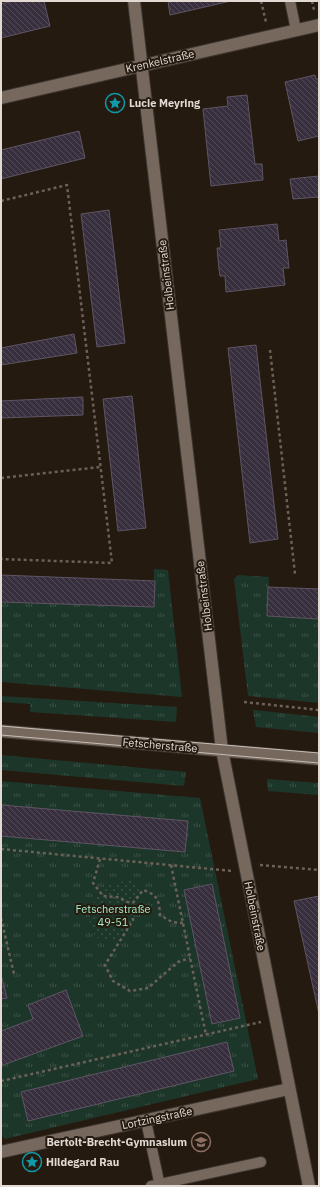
<svg xmlns="http://www.w3.org/2000/svg" width="320" height="1187" font-family="'IBM Plex Sans',sans-serif">
<style>
.grass{fill:url(#grass-tufts)}
.park{fill:url(#park-dots)}
.building{fill:url(#building-back-hatch);stroke:#5e5564}
.lines{fill:none;stroke-linecap:round;stroke-linejoin:round}
.service-casing{stroke:#3c342f;stroke-width:12}
.minor-casing{stroke:#3c342f;stroke-width:14}
.secondary-casing{stroke:#3c342f;stroke-width:14}
.path{stroke:#6b6158;stroke-width:2.5;stroke-dasharray:3 3;stroke-linecap:butt}
.service{stroke:#76685c;stroke-width:10}
.minor{stroke:#76685c;stroke-width:12}
.secondary{stroke:#76685c;stroke-width:12}
.tram{stroke:#c6bdb6;stroke-width:1}
.labels{text-anchor:middle;dominant-baseline:central;stroke-width:4;stroke-linejoin:round;paint-order:stroke}
.street-label{font-size:11px;fill:#e1d9d2;stroke:#251a10}
.poi-label{font-size:11px;font-weight:bold;fill:#e1d9d2;stroke:#251a10;text-anchor:start}
.park-label{font-size:11px;fill:#a5edc7;stroke:#251a10}
</style>
<defs>
<pattern id="grass-tufts" width="24" height="20" patternUnits="userSpaceOnUse"><rect width="24" height="20" fill="#1d362a"/><path d="M3 7l-1-3M5 7V3M7 7l1-3M15 17l-1-3M17 17v-4M19 17l1-3" fill="none" stroke="#3e5248"/></pattern>
<pattern id="park-dots" width="8" height="8" patternUnits="userSpaceOnUse"><rect width="8" height="8" fill="#1d362a"/><path d="M2 2h.1M6 6h.1" fill="none" stroke="#3e5248" stroke-width="1.8" stroke-linecap="round"/></pattern>
<pattern id="building-back-hatch" width="6" height="6" patternUnits="userSpaceOnUse"><rect width="6" height="6" fill="#372f3d"/><path d="M-1 5l2 2M0 0l6 6M5-1l2 2" fill="none" stroke="#544d58"/></pattern>
</defs>
<rect width="100%" height="100%" fill="#251a10"/>
<g class="grass">
<polygon points="154,569 168,570 182,697 1,682 1,602 154,607"/>
<polygon points="238,575 269,577 267,616 319,619 319,703 248,696 234,579"/>
<polygon points="1,696 177,707 176,722 30,712 30,704 1,702"/>
<polygon points="253,710 319,717 319,733 256,727"/>
<polygon points="1,755 186,772 184,786 1,770"/>
<polygon points="267,779 319,783 319,795 268,791"/>
<polygon points="1,781 200,798 258,1079 5,1139 1,1135"/>
</g>
<path class="park" d="M129,880L136,882L142,895C140,900 136,903 134,908C131,916 135,922 128,931C117,944 97,946 91,928C87,914 95,898 103,887Z"/>
<g class="building">
<polygon points="13,1 44,1 50,26 1,38 1,4"/>
<polygon points="168,1 231,1 170,15"/>
<polygon points="315,75 316,79 319,79 319,136 298,141 285,82"/>
<polygon points="247,95 255,164 262,164 263,180 211,186 203,109 228,106 227,97"/>
<polygon points="79,131 85,158 1,179 1,150"/>
<polygon points="319,176 319,197 293,199 290,179"/>
<polygon points="109,210 125,343 97,347 81,214"/>
<polygon points="277,224 279,241 286,240 289,268 283,268 285,285 226,292 225,276 220,276 219,269 217,248 221,248 219,230"/>
<polygon points="74,334 77,353 1,365 1,348"/>
<polygon points="256,345 278,539 250,543 228,348"/>
<polygon points="132,396 146,528 118,531 103,399"/>
<polygon points="83,397 83,415 1,418 1,401"/>
<polygon points="1,575 155,581 154,607 1,602"/>
<polygon points="268,587 319,589 319,619 267,616"/>
<polygon points="1,805 188,821 185,852 1,836"/>
<polygon points="212,884 240,1018 212,1024 184,890"/>
<polygon points="319,896 319,1014 294,901"/>
<polygon points="1,975 7,998 1,999"/>
<polygon points="66,990 83,1036 3,1065 1,1059 1,1031 33,1019 28,1005"/>
<polygon points="227,1042 234,1071 28,1121 21,1092"/>
</g>
<g class="lines">
<g class="service-casing">
<g id="service">
<polyline points="290,1 296,30"/>
<polyline points="146,1121 160,1186"/>
<polyline points="151,1186 261,1162"/>
</g>
</g>
<g class="minor-casing">
<g id="minor">
<polyline points="134,1 222,750 309,1186"/>
<polyline points="1,98 319,25"/>
<polyline points="1,1152 289,1089"/>
</g>
</g>
<g class="secondary-casing">
<polyline id="secondary" points="1,731 319,759"/>
</g>
<g class="path">
<polyline points="261,1 266,22"/>
<polyline points="312,1 314,10"/>
<polyline points="1,201 67,185 112,563 1,559"/>
<polyline points="270,350 295,574"/>
<polyline points="1,478 100,467"/>
<polyline points="244,702 319,710"/>
<polyline points="1,849 232,871"/>
<polyline points="100,859 93,883 103,896 117,897 132,904"/>
<polyline points="171,865 206,1035"/>
<polyline points="260,865 319,870"/>
<polyline points="1,918 14,974"/>
<path d="M183,923L172,922L160,915C159,900 158,895 143,890L132,904L133,920L105,965L113,981L130,991L148,988L178,962L190,958"/>
<polyline points="1,1081 261,1022"/>
</g>
<use href="#service" class="service"/>
<use href="#minor" class="minor"/>
<use href="#secondary" class="secondary"/>
<g class="tram">
<polyline points="1,726 319,753"/>
<polyline points="1,735 319,763"/>
</g>
</g>
<defs>
<g id="sight-ring" transform="scale(1)"><circle r="9.5" fill="#251a10" stroke="#0f9aa8" stroke-width="1.5"/><path d="M0-6L1.8-2.2L6-1.7L2.9 1.2L3.7 5.4L0 3.3L-3.7 5.4L-2.9 1.2L-6-1.7L-1.8-2.2Z" fill="#0f9aa8"/></g>
<g id="school-ring" transform="scale(1)"><circle r="9.5" fill="#251a10" stroke="#8d6e63" stroke-width="1.5"/><path d="M0-5L7-2L0 1L-7-2ZM-4 1L0 2.5L4 1V4Q0 6-4 4Z" fill="#8d6e63"/></g>
</defs>
<g fill-rule="evenodd">
<use href="#sight-ring" x="115" y="103"/>
<use href="#school-ring" x="201" y="1142"/>
<use href="#sight-ring" x="32" y="1162"/>
</g>
<g class="labels">
<g class="street-label">
<text transform="translate(160 61) rotate(-13)">Krenkelstraße</text>
<text transform="translate(166 275) rotate(-97)">Holbeinstraße</text>
<text transform="translate(204 596) rotate(-97)">Holbeinstraße</text>
<text transform="translate(160 745) rotate(5)">Fetscherstraße</text>
<text transform="translate(255 916) rotate(79)">Holbeinstraße</text>
<text transform="translate(157 1118) rotate(-12)">Lortzingstraße</text>
</g>
<g class="poi-label">
<text x="129" y="103">Lucie Meyring</text>
<text x="187" y="1142" text-anchor="end">Bertolt-Brecht-Gymnasium</text>
<text x="46" y="1162">Hildegard Rau</text>
</g>
<g class="park-label">
<text x="113" y="909">Fetscherstraße<tspan x="113" dy="13">49-51</tspan></text>
</g>
</g>
<rect width="320" height="1187" fill="none" stroke="#e1d9d2" stroke-width="4"/>
</svg>
